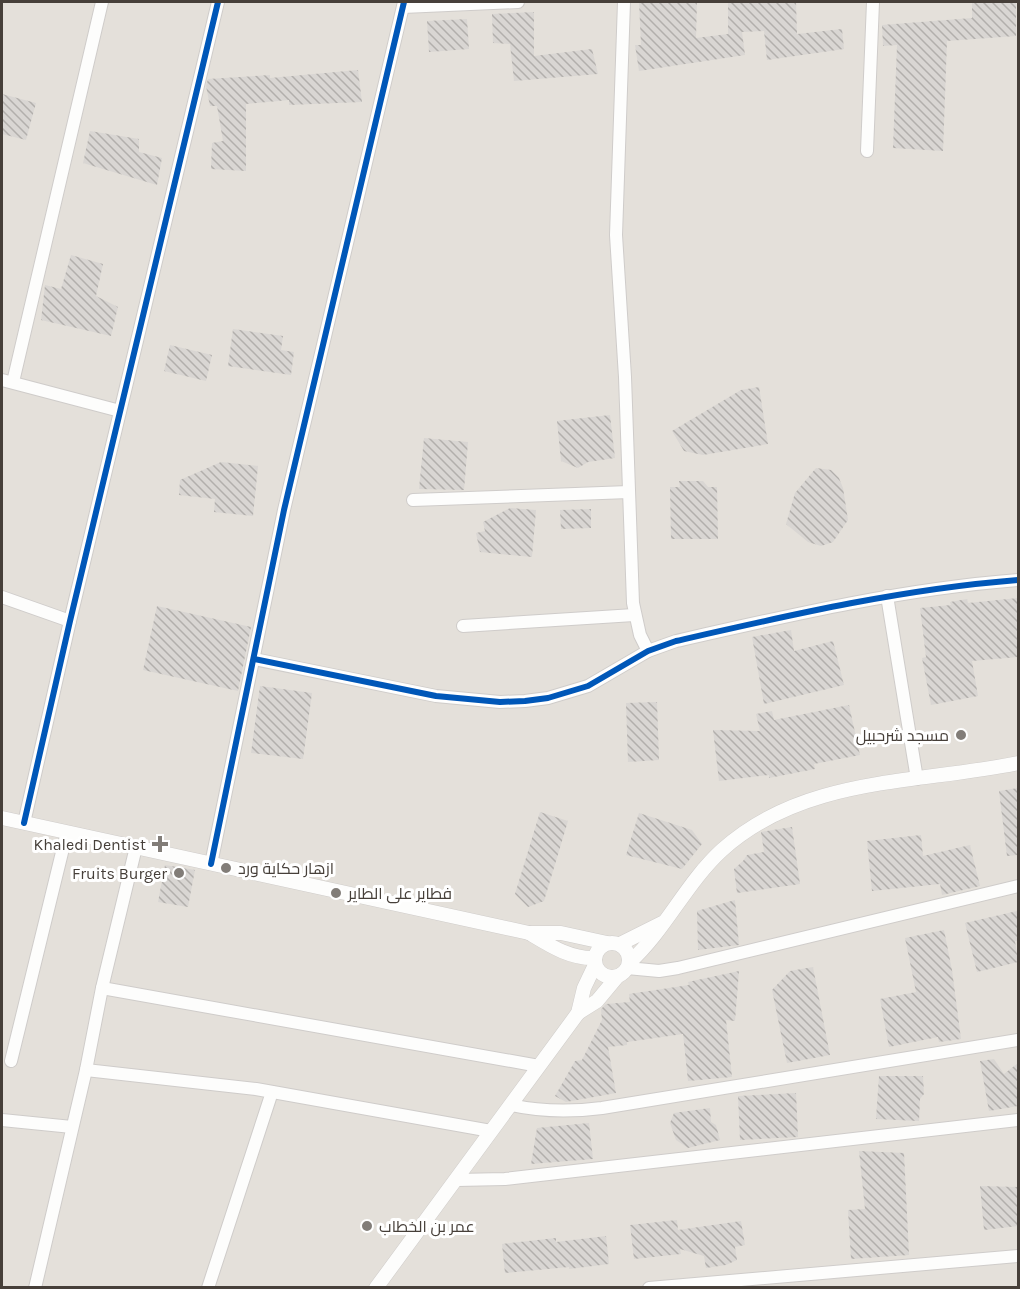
<svg xmlns="http://www.w3.org/2000/svg" width="1020" height="1289" font-family="Karla,Cairo,sans-serif">
<style>
.residential{fill:#e4e0da}
.building{fill:url(#building-back-hatch)}
.lines{fill:none;stroke-linecap:round;stroke-linejoin:round}
.minor-casing{stroke:#cfccca;stroke-width:14}
.tertiary-casing{stroke:#cfccca;stroke-width:15}
.minor{stroke:#fdfdfc;stroke-width:12}
.tertiary{stroke:#fdfdfc;stroke-width:14}
.cycleway-casing{stroke:#fff;stroke-width:10}
.cycleway{stroke:#0057b8;stroke-width:6}
.poi-dot{fill:#827d78;stroke:#fff;stroke-width:2}
.labels{text-anchor:middle;dominant-baseline:central;stroke-width:6;stroke-linejoin:round;paint-order:stroke}
.poi-label{font-size:16px;fill:#463f39;stroke:#fff;text-anchor:end}
</style>
<defs>
<pattern id="building-back-hatch" width="6" height="6" patternUnits="userSpaceOnUse" patternTransform="scale(1.5)"><rect width="6" height="6" fill="#d9d6d3"/><path d="M-1 5l2 2M0 0l6 6M5-1l2 2" fill="none" stroke="#b2afac"/></pattern>
</defs>
<rect width="100%" height="100%" fill="#f1efec"/>
<rect class="residential" x="2" y="2" width="1016" height="1285"/>
<g class="building">
<polygon points="639,2 697,2 696,38 728,34 728,2 796,2 797,34 842,29 844,49 767,60 764,31 742,32 745,55 639,71 635,45 641,45"/>
<polygon points="972,2 1016,2 1016,36 947,41 943,151 893,148 897,45 883,46 882,25 972,18"/>
<polygon points="534,12 534,56 592,49 598,74 514,81 510,44 493,43 492,14"/>
<polygon points="467,19 469,49 429,52 427,21"/>
<polygon points="358,70 362,102 289,105 289,100 246,104 246,171 211,169 212,143 223,141 217,106 210,106 206,86 208,79 270,75 270,78"/>
<polygon points="2,94 36,103 26,140 2,134"/>
<polygon points="90,131 139,139 139,152 162,158 157,185 83,163"/>
<polygon points="71,255 103,264 96,296 118,307 111,336 41,320 45,285 61,289"/>
<polygon points="233,329 283,336 281,350 294,352 291,375 228,366"/>
<polygon points="170,345 212,355 206,381 164,371"/>
<polygon points="759,387 768,444 703,455 684,451 672,431 741,390"/>
<polygon points="610,415 615,458 588,462 578,468 561,461 557,421"/>
<polygon points="424,438 468,442 464,490 419,489"/>
<polygon points="221,462 258,466 253,516 214,512 215,499 179,495 180,480"/>
<polygon points="816,468 831,470 839,478 843,488 848,520 833,542 821,546 808,542 786,524 795,493"/>
<polygon points="679,481 703,481 708,487 717,487 718,539 671,539 670,487 680,487"/>
<polygon points="510,508 536,510 532,557 480,552 476,533 485,531 483,522"/>
<polygon points="591,509 591,528 561,529 560,510"/>
<polygon points="1018,598 1018,657 972,661 978,696 931,705 922,658 926,657 920,608 951,605 950,602 967,599 968,603"/>
<polygon points="157,606 251,627 238,691 143,670"/>
<polygon points="791,630 794,651 833,641 844,685 764,704 752,637"/>
<polygon points="260,686 312,693 303,759 251,753"/>
<polygon points="657,702 659,760 628,762 626,703"/>
<polygon points="849,705 860,755 814,764 815,769 769,778 769,775 719,781 713,730 760,731 756,714 772,711 774,720"/>
<polygon points="1018,788 1018,855 1007,856 999,791"/>
<polygon points="540,812 568,821 544,901 528,907 515,894"/>
<polygon points="639,813 692,830 702,844 682,869 626,855"/>
<polygon points="792,827 800,884 737,893 734,869 743,861 747,855 764,852 761,832"/>
<polygon points="921,835 923,856 970,845 980,886 942,895 940,884 872,891 867,841"/>
<polygon points="165,865 195,870 188,907 158,902"/>
<polygon points="735,900 739,945 698,950 697,911"/>
<polygon points="1017,911 1018,941 1015,941 1018,962 977,972 965,923"/>
<polygon points="944,930 952,970 961,1039 939,1042 938,1037 889,1047 880,999 916,992 905,938"/>
<polygon points="813,967 830,1055 787,1063 772,990 790,971"/>
<polygon points="739,971 735,1021 726,1020 732,1077 688,1081 683,1034 627,1042 627,1045 608,1047 616,1093 566,1102 555,1096 575,1061 582,1060 602,1020 601,1009 606,1004 630,1002 629,994 689,985 688,982"/>
<polygon points="994,1059 1004,1074 1018,1063 1018,1106 989,1111 980,1061"/>
<polygon points="879,1076 923,1076 924,1094 920,1099 919,1121 876,1119"/>
<polygon points="796,1093 798,1137 740,1140 738,1096"/>
<polygon points="710,1108 711,1122 716,1125 720,1140 688,1148 676,1140 670,1123 674,1113"/>
<polygon points="589,1123 593,1159 531,1164 537,1128"/>
<polygon points="859,1151 904,1153 909,1255 851,1259 848,1210 865,1209"/>
<polygon points="980,1186 1018,1187 1018,1226 984,1230"/>
<polygon points="677,1220 678,1230 741,1221 745,1245 735,1247 737,1260 726,1265 706,1268 704,1256 680,1249 681,1254 634,1259 630,1225"/>
<polygon points="606,1236 609,1264 569,1269 569,1267 505,1273 502,1244 556,1238 556,1242"/>
</g>
<g class="lines">
<g class="minor-casing">
<g id="minor">
<polyline points="624,2 616,235 625,377 633,603 640,635 648,651"/>
<polyline points="403,7 518,2"/>
<polyline points="867,151 873,2"/>
<polyline points="2,380 120,411"/>
<polyline points="13,382 102,2"/>
<polyline points="413,500 629,492"/>
<polyline points="887,596 917,779"/>
<polyline points="2,597 70,621"/>
<polyline points="463,626 634,615"/>
<path d="M254,659L436,696L500,702L525,701L548,698L588,686L648,651L676,641C790,615 902,589 1018,580"/>
<polyline points="24,823 70,621 218,2"/>
<polyline points="211,864 284,510 404,2"/>
<polyline points="627,968 659,971 678,968 1018,886"/>
<polyline points="102,988 539,1066"/>
<polyline points="11,1061 67,832"/>
<polyline points="86,1070 256,1089 491,1131"/>
<path d="M511,1105C542,1112 571,1112 602,1108L1018,1040"/>
<polyline points="2,1120 72,1127"/>
<polyline points="457,1180 505,1179 1018,1120"/>
<polyline points="35,1288 86,1070 102,988 136,847"/>
<polyline points="208,1288 272,1092"/>
<polyline points="649,1288 1018,1256"/>
</g>
</g>
<g class="tertiary-casing">
<g id="tertiary">
<polyline points="2,818 529,933 561,933 607,943"/>
<path d="M529,933C549,945 570,959 595,958"/>
<circle cx="612" cy="960" r="17"/>
<polyline points="620,944 662,923"/>
<path d="M630,962C666,929 686,883 722,850C804,776 917,784 1018,763"/>
<polyline points="578,1013 597,1001 617,977"/>
<polyline points="376,1288 578,1013 584,988 595,965"/>
</g>
</g>
<use href="#minor" class="minor"/>
<use href="#tertiary" class="tertiary"/>
<g class="cycleway-casing">
<g id="cycleway">
<path d="M254,659L436,696L500,702L525,701L548,698L588,686L648,651L676,641C790,615 902,589 1018,580"/>
<polyline points="24,823 70,621 218,2"/>
<polyline points="211,864 284,510 404,2"/>
</g>
</g>
<use href="#cycleway" class="cycleway"/>
</g>
<g class="poi-dot">
<circle cx="961" cy="735" r="6"/>
<path d="M157 835h6v6h6v6h-6v6h-6v-6h-6v-6h6z"/>
<circle cx="226" cy="868" r="6"/>
<circle cx="179" cy="873" r="6"/>
<circle cx="336" cy="893" r="6"/>
<circle cx="367" cy="1226" r="6"/>
</g>
<g class="labels">
<g class="poi-label">
<text x="949" y="735">مسجد شرحبيل</text>
<text x="146" y="844">Khaledi Dentist</text>
<text x="238" y="868" text-anchor="start">ازهار حكاية ورد</text>
<text x="167" y="873">Fruits Burger</text>
<text x="348" y="893" text-anchor="start">فطاير على الطاير</text>
<text x="379" y="1226" text-anchor="start">عمر بن الخطاب</text>
</g>
</g>
<rect width="1020" height="1289" fill="none" stroke="#463f39" stroke-width="6"/>
</svg>
